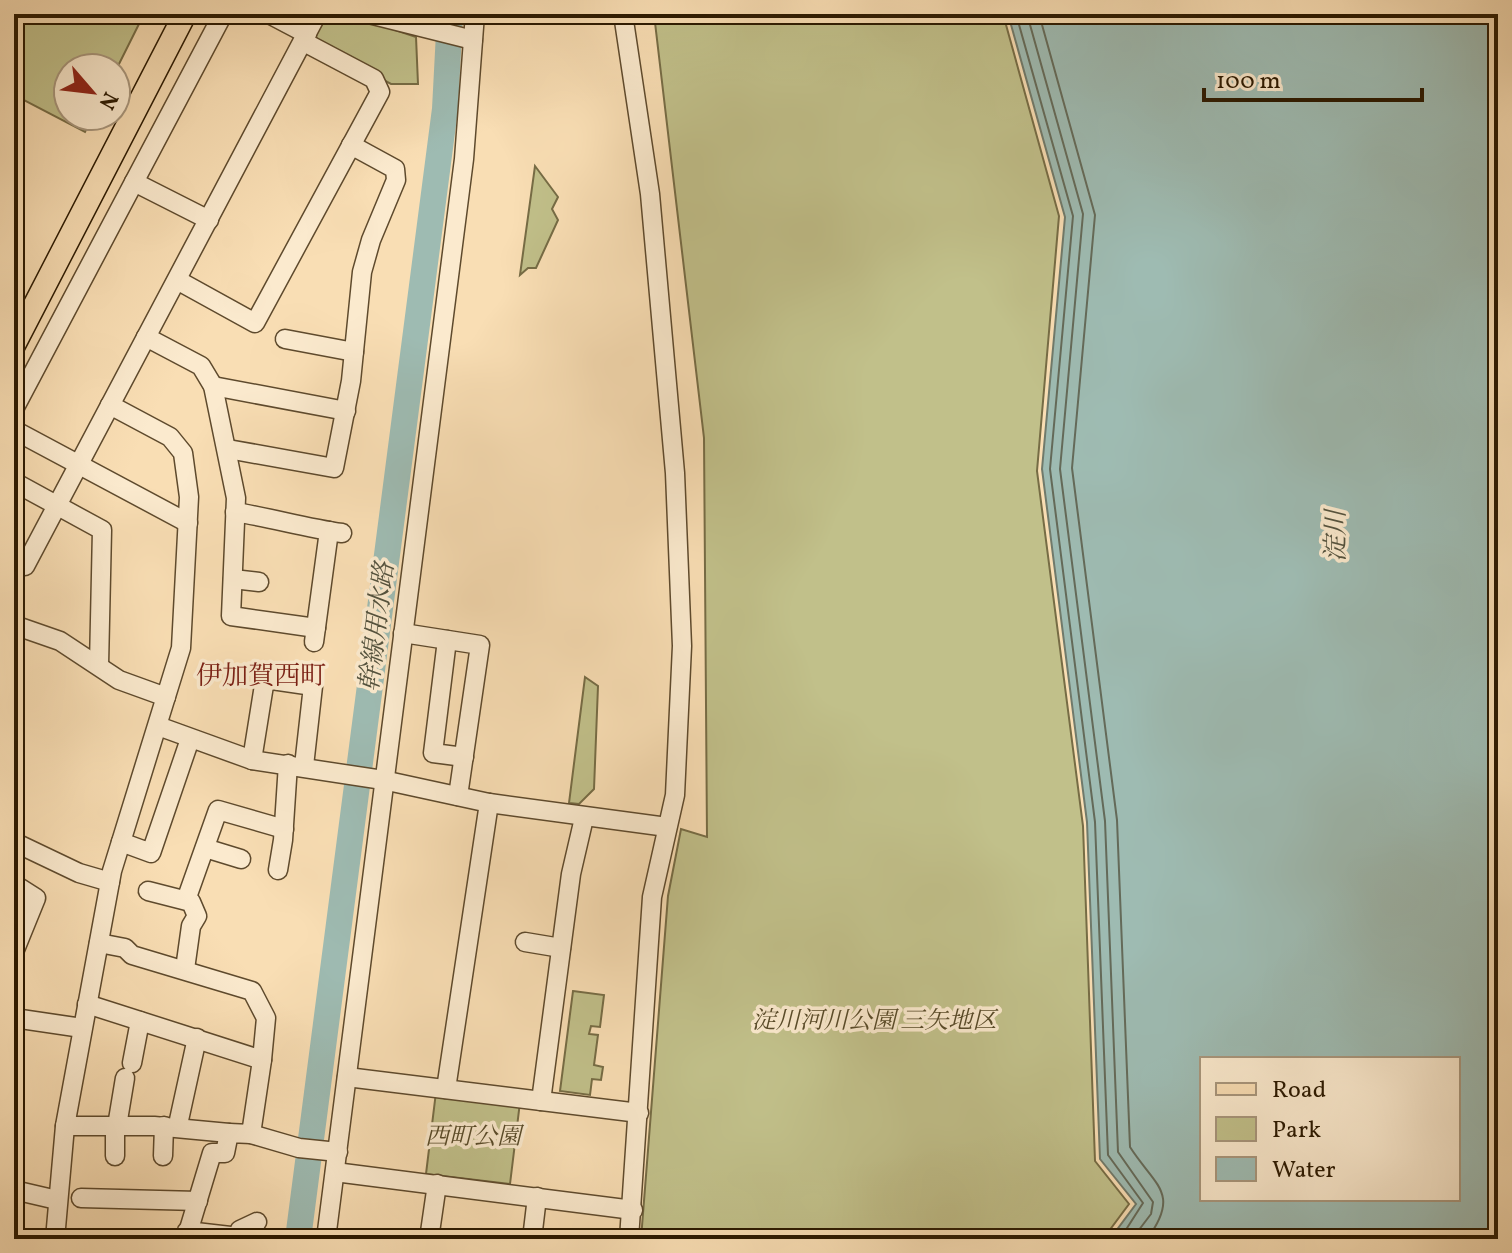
<svg xmlns="http://www.w3.org/2000/svg" width="1512" height="1253" font-family="Vollkorn,'Noto Serif JP',serif">
<style>
.green{fill:#c1c08a;stroke:#766c45;stroke-width:2}
.water{fill:#9ebbb2;stroke:#707a6b;stroke-width:2;fill-rule:evenodd}
.lines{fill:none;stroke-linecap:round;stroke-linejoin:round}
.shore{stroke:#646a59;stroke-width:2}
.river{stroke:#9ebbb2;stroke-width:26}
.minor-casing{stroke:#5e4a2d;stroke-width:21}
.major-casing{stroke:#2b1900;stroke-width:25}
.minor{stroke:#fbeace;stroke-width:18}
.major{stroke:#f9deb4;stroke-width:22}
.labels{text-anchor:middle;dominant-baseline:central;stroke-width:7;stroke-linejoin:round;paint-order:stroke}
.park-label{font-size:24px;font-style:italic;fill:#584b29;stroke:#fbeace}
.water-label{font-size:26px;font-style:italic;fill:#53523e;stroke:#fbeace}
.neighbourhood-label{font-size:26px;fill:#7a1f14;stroke:#fbeace}
</style>
<rect width="100%" height="100%" fill="#f9deb4"/>
<filter id="stains"><feTurbulence type="fractalNoise" baseFrequency=".0025" numOctaves="4"/><feColorMatrix values="0 0 0 0 .2 0 0 0 0 .09 0 0 0 0 .02 0 0 0 .5 -.17"/></filter>
<radialGradient id="worn" r=".72"><stop offset=".6" stop-color="#630" stop-opacity="0"/><stop offset="1" stop-color="#630" stop-opacity=".3"/></radialGradient>
<g class="green">
<polygon points="14,14 144,14 116,70 68,68 68,116 93,116 85,132 14,95"/>
<polygon points="325,14 348,14 416,37 418,84 391,84 319,45 315,33"/>
<polygon points="654,14 1003,14 1059,216 1037,471 1083,826 1095,1161 1129,1204 1103,1239 641,1239 668,896 681,829 707,837 704,438"/>
<polygon points="535,166 558,197 552,209 558,220 536,268 528,268 520,275"/>
<polygon points="585,677 598,686 594,789 579,804 569,803"/>
<polygon points="573,991 604,995 600,1027 591,1026 589,1034 598,1035 594,1065 603,1067 601,1080 592,1079 590,1095 560,1091"/>
<polygon points="436,1092 520,1102 510,1184 426,1174"/>
</g>
<path class="water" d="M1008,14H1498V1239H1110L1136,1204L1100,1159L1087,822L1042,469L1065,217ZM1202,1059H1458V1199H1202Z"/>
<g class="lines">
<g class="shore">
<polyline points="1016,14 1073,216 1050,469 1095,822 1108,1155 1143,1203 1120,1239"/>
<polyline points="1027,14 1083,214 1060,469 1105,821 1118,1152 1153,1202 1151,1214 1132,1239"/>
<path d="M1039,14L1095,215L1072,468L1117,820L1130,1147C1155,1186 1181,1193 1147,1239"/>
</g>
<polyline class="river" points="298,1239 445,109 450,14"/>
<g class="minor-casing">
<g id="minor">
<polyline points="269,14 307,34"/>
<polyline points="369,14 473,40"/>
<polyline points="623,14 650,194 675,473 682,646 675,795 652,897 629,1239"/>
<polyline points="134,182 209,220"/>
<polyline points="177,280 255,323 380,92 374,79 304,42"/>
<polyline points="146,337 201,366 213,386 236,498 231,616 316,628"/>
<polyline points="285,339 354,352"/>
<polyline points="213,386 346,411"/>
<polyline points="14,409 223,14"/>
<polyline points="14,430 188,523"/>
<polyline points="228,449 334,468 351,381 362,272 371,240 396,180 395,169 351,145"/>
<polyline points="14,482 102,530 99,665"/>
<path d="M235,512C272,518 306,528 342,533"/>
<polyline points="25,566 317,14"/>
<polyline points="233,579 259,582"/>
<polyline points="14,625 60,641 119,680 166,697"/>
<polyline points="403,633 480,645 458,796"/>
<polyline points="447,640 433,753 464,757"/>
<polyline points="314,642 329,531"/>
<polyline points="158,726 252,760 383,780 489,803 667,827"/>
<polyline points="252,760 265,679 313,686 304,766"/>
<polyline points="14,842 79,873 110,882"/>
<polyline points="121,842 151,853 190,739"/>
<polyline points="205,848 241,859"/>
<polyline points="278,870 283,840 288,764"/>
<polyline points="14,884 36,898 14,952"/>
<polyline points="148,891 191,902 197,916 191,926 185,969"/>
<polyline points="186,900 218,810 284,829"/>
<polyline points="525,942 561,948"/>
<polyline points="99,943 125,948 132,955 252,991 266,1018 262,1060"/>
<polyline points="87,1004 262,1060 251,1134 229,1133 225,1153 212,1153 186,1239"/>
<polyline points="14,1018 82,1028"/>
<polyline points="132,1063 140,1021"/>
<polyline points="347,1077 639,1113"/>
<polyline points="446,1089 489,803"/>
<polyline points="541,1101 571,874 584,818"/>
<polyline points="179,1120 197,1038"/>
<polyline points="65,1126 154,1126 229,1133"/>
<polyline points="117,1126 125,1078"/>
<polyline points="251,1134 299,1148 338,1152"/>
<polyline points="115,1156 115,1126"/>
<polyline points="163,1156 164,1126"/>
<polyline points="335,1172 633,1210"/>
<polyline points="14,1190 57,1200"/>
<polyline points="81,1198 198,1201"/>
<polyline points="187,1231 239,1237"/>
<polyline points="14,1237 23,1239"/>
<polyline points="55,1239 65,1126 112,871 181,648 189,497 183,453 170,437 110,405"/>
<polyline points="239,1239 240,1230 257,1222"/>
<polyline points="326,1239 464,159 475,14"/>
<polyline points="429,1239 437,1184"/>
<polyline points="532,1239 537,1197"/>
</g>
</g>
<g class="major-casing">
<polyline id="major" points="14,345 185,14"/>
</g>
<use href="#minor" class="minor"/>
<use href="#major" class="major"/>
</g>
<g class="labels">
<g class="park-label">
<text x="874" y="1022">淀川河川公園 三矢地区</text>
<text x="473" y="1138">西町公園</text>
</g>
<g class="water-label">
<text transform="translate(1337 536) rotate(-90)">淀川</text>
<text transform="translate(378 627) rotate(-83)">幹線用水路</text>
</g>
<g class="neighbourhood-label">
<text x="261" y="677">伊加賀西町</text>
</g>
</g>
<rect width="1512" height="1253" fill="none" stroke="#f9deb4" stroke-width="48"/>
<rect x="16" y="16" width="1480" height="1221" fill="none" stroke="#2b1900" stroke-width="4"/>
<rect x="24" y="24" width="1464" height="1205" fill="none" stroke="#2b1900" stroke-width="2"/>
<rect x="1200" y="1057" width="260" height="144" fill="#fbeace" stroke="#a8967c" stroke-width="2"/>
<rect x="1216" y="1083" width="40" height="12" fill="#f9deb4" stroke="#a8967c" stroke-width="2"/>
<text x="1272" y="1097" font-size="24" fill="#2b1900">Road</text>
<rect x="1216" y="1117" width="40" height="24" fill="#c1c08a" stroke="#a8967c" stroke-width="2"/>
<text x="1272" y="1137" font-size="24" fill="#2b1900">Park</text>
<rect x="1216" y="1157" width="40" height="24" fill="#9ebbb2" stroke="#a8967c" stroke-width="2"/>
<text x="1272" y="1177" font-size="24" fill="#2b1900">Water</text>
<g transform="translate(92 92) rotate(118)"><circle r="38" fill="#fbeace" stroke="#a8967c" stroke-width="2"/>
<path d="M0-6L14 30L0 20L-14 30Z" fill="#8f2418"/>
<text y="-12" font-size="22" font-weight="bold" text-anchor="middle" fill="#2b1900">N</text>
</g>
<path d="M1204 88v12h218v-12" fill="none" stroke="#2b1900" stroke-width="4"/>
<text x="1216" y="88" font-size="24" fill="#2b1900" stroke="#fbeace" stroke-width="6" paint-order="stroke">100 m</text>
<rect width="100%" height="100%" filter="url(#stains)"/>
<rect width="100%" height="100%" fill="url(#worn)"/>
</svg>
